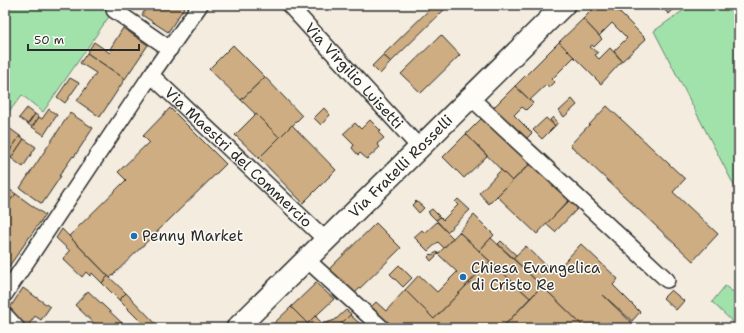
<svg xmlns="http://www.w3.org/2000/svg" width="744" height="333" font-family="'Shantell Sans',sans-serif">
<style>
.green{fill:#a1e2ab;stroke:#66866b}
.building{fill:#cdad81;stroke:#2b2b2b}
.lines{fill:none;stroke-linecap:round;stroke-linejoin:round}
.street-casing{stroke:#2b2b2b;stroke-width:18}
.secondary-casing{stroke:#2b2b2b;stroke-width:24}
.street{stroke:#fdfcf7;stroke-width:15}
.secondary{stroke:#fdfcf7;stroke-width:21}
.poi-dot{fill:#1f6fb2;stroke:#fdfcf7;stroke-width:1.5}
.labels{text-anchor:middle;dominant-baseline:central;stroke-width:3;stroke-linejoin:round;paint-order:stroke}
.street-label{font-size:15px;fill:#2b2b2b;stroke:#fdfcf7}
.poi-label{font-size:15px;fill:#2b2b2b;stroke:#fdfcf7;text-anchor:start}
</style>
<rect width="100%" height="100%" fill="#f3ecdf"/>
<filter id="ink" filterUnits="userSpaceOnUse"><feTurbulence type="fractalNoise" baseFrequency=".025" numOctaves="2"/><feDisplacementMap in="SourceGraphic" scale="8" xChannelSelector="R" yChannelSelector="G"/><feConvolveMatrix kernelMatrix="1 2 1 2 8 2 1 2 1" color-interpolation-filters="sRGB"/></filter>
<g filter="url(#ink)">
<g class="green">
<polygon points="5,5 117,5 43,112 22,95 5,117"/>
<polygon points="691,5 736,5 739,9 739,195 654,31"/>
<polygon points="725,286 739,296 739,328 712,302"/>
</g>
<g class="building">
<polygon points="148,5 186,5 168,32 142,15"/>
<polygon points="434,5 449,5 391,62 383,55"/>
<polygon points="498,5 510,5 504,11"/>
<polygon points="597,5 612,5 646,39 622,61 614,51 627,38 612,23 599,36 583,19"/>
<polygon points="659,5 676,5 677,6 669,14"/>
<polygon points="583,19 602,39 594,47 592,45 590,47 598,53 595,55 599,59 610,48 622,61 601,84 559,42"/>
<polygon points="123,28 148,45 125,79 87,53 94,42 110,53 111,50 110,49"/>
<polygon points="441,35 460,55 421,93 401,74"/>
<polygon points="559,42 574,57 552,79 555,82 549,88 546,85 530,100 515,86"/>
<polygon points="233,45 265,77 241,100 209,69"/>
<polygon points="87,53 125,79 100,117 77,101 96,73 80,63"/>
<polygon points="383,55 391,62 380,74 372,66"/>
<polygon points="265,77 302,116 280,138 241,100"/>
<polygon points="70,78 79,83 65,103 57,97"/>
<polygon points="515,86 533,103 526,110 522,107 514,115 532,133 524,141 492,109"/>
<polygon points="572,99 577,105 564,117 559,111"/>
<polygon points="607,106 685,179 673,192 718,234 693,261 570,145"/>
<polygon points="27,108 35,114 28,124 19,118"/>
<polygon points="170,108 226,164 110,278 69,236 126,180 118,172 149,142 143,136"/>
<polygon points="324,108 330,115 321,125 314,118"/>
<polygon points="49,109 57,115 44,135 32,127 39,117 42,119"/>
<polygon points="70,113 93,128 74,157 73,156 59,176 61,176 42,204 20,188"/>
<polygon points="35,114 39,117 32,127 28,124"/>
<polygon points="256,114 280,138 259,158 235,135"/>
<polygon points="484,116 533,161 512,181 466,134"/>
<polygon points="553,117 558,122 555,126 550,120"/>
<polygon points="546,118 555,126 542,139 533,130"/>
<polygon points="370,120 381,131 379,133 384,138 377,144 380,147 367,159 360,153 358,155 352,148 354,145 343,134 355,123 361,129"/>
<polygon points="292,125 336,170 303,203 259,158"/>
<polygon points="9,128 20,136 7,155 5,154 5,132"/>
<polygon points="466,134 487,156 464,178 443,157"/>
<polygon points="20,136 24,139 11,158 7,155"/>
<polygon points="24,139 36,147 23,167 11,158"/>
<polygon points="533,161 572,197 537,234 497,196"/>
<polygon points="501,170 512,181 489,204 479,193"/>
<polygon points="5,173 10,176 5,185"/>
<polygon points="6,187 16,194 5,206 5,188"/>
<polygon points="16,194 45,215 5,272 5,206"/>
<polygon points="572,198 580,206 555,232 546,224"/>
<polygon points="458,199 470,210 447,232 436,220 440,217 443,220 458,205 455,202"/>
<polygon points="416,201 424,208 419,213 412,205"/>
<polygon points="432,209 440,217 436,220 428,212"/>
<polygon points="474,215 494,235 479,251 459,232"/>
<polygon points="437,222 453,238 444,248 438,242 428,251 414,237 422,230 425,233"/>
<polygon points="376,223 401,248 352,296 326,272"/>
<polygon points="62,229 108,276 102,283 92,273 90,276 86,272 82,277 63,259 70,251 56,238"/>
<polygon points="459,232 490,261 434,319 405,290 419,275 437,292 457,272 438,254"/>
<polygon points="491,238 542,286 530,298 479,251"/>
<polygon points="501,241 516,255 513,258 498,244"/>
<polygon points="581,244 618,279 613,285 640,312 632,321 603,295 637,328 585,328 513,258 526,246 554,273"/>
<polygon points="437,252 438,254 431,261 428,257 431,254 432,255"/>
<polygon points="490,261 530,298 502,328 386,328 367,311 376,302 386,311 405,290 434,319"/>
<polygon points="399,265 412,278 403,287 390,274"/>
<polygon points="108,276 126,293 119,300 102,283"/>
<polygon points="316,283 334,299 307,324 291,307"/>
<polygon points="542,286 585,328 502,328"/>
<polygon points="23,288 50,307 41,320 35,316 27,327 7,312"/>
<polygon points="671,290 684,301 676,310 663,298"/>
<polygon points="88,291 122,323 117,327 118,328 99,328 75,305"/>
<polygon points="126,293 160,328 147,328 119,300"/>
<polygon points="291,307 312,328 306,327 305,328 269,328"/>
<polygon points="346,310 351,314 337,328 312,328 307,324 315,316 323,324 335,320"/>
<polygon points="350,315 365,328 337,328"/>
</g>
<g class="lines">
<g class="street-casing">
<g id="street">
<path id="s1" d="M289,5L419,147"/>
<polyline points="114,10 170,49"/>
<path id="s2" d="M151,75L326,240"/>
<polyline points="470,97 667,280"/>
<polyline points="306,259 382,328"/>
<polyline points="5,294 151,75 200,5"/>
<polyline points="5,315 17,328"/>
</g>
</g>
<g class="secondary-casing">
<g id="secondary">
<path id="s3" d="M237,328L564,5"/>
</g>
</g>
<use href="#street" class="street"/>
<use href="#secondary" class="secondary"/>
</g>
</g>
<g class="poi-dot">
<circle cx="134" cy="236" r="4"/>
<circle cx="463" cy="277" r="4"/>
</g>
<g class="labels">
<g class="street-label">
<text stroke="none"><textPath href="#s1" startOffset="96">Via Virgilio Luisetti</textPath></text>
<text stroke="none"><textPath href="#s2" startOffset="120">Via Maestri del Commercio</textPath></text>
<text stroke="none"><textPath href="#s3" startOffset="230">Via Fratelli Rosselli</textPath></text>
</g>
<g class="poi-label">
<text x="142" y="236">Penny Market</text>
<text x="471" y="268">Chiesa Evangelica<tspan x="471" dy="17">di Cristo Re</tspan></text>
</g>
</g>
<rect width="744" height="333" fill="none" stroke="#fdfcf7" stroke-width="20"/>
<rect x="10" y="10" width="724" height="313" fill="none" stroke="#2b2b2b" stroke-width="1.5" filter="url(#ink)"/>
<path d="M28 44v6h111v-6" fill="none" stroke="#2b2b2b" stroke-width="2"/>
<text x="34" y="44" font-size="12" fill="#2b2b2b" stroke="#fdfcf7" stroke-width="3" paint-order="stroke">50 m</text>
</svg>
